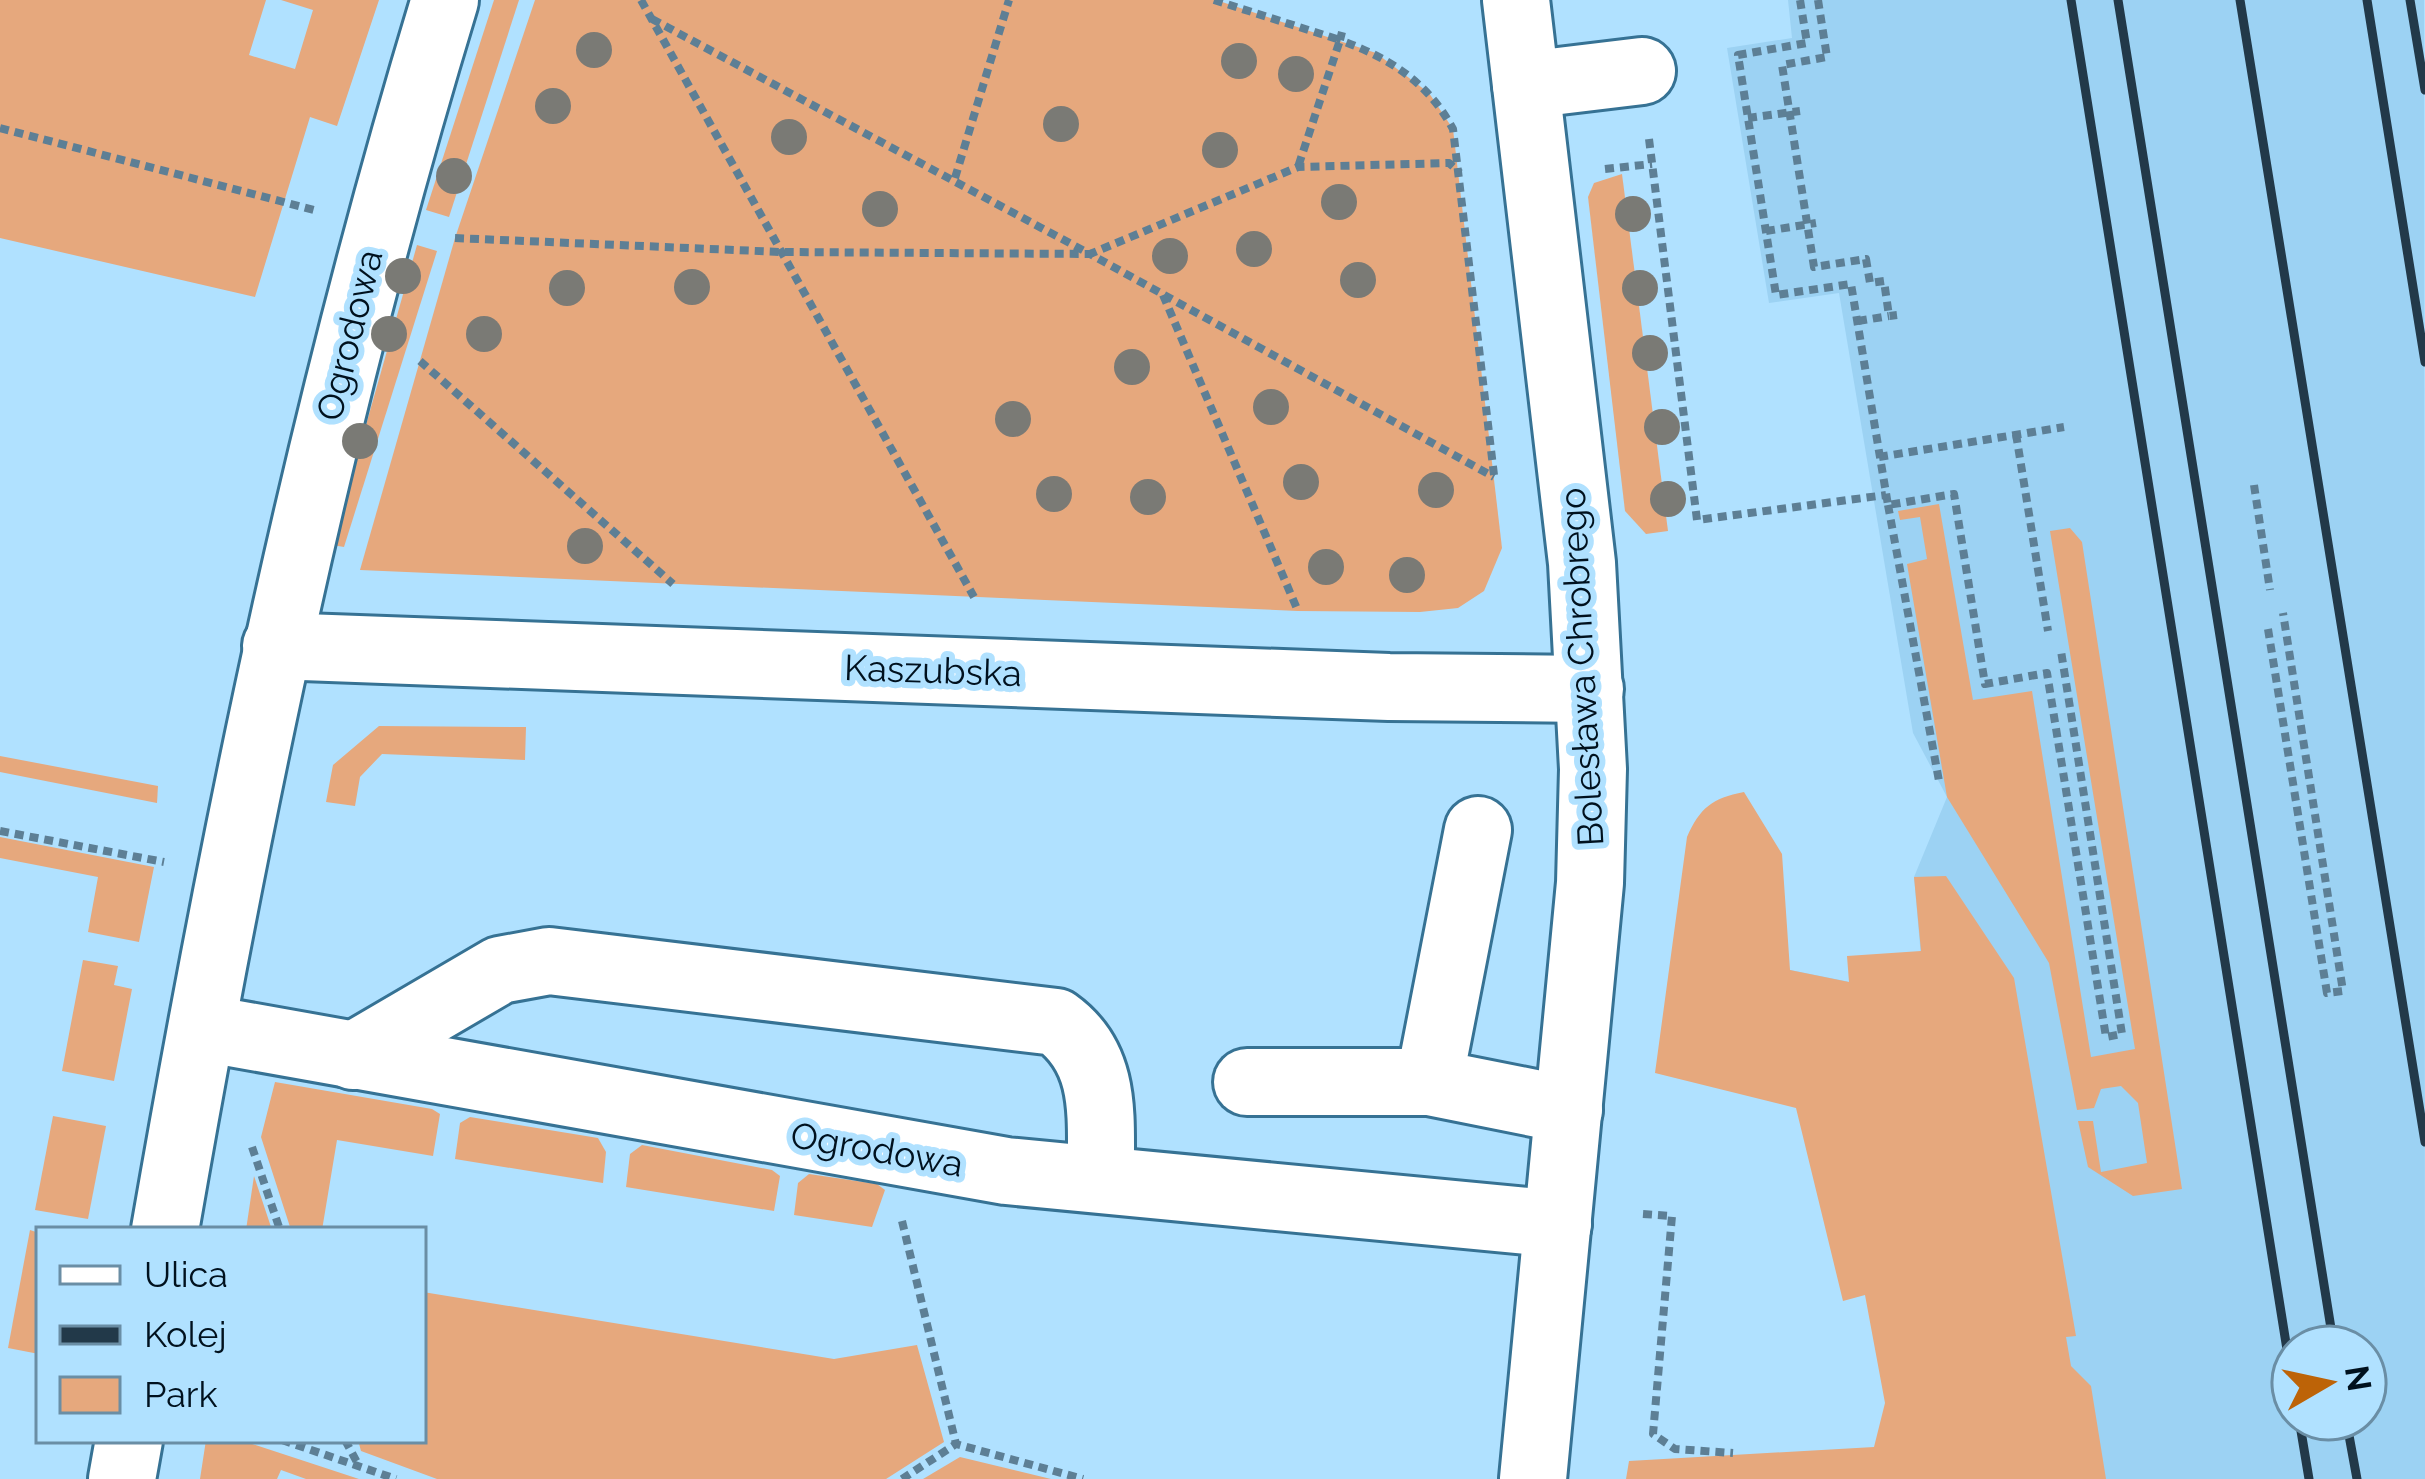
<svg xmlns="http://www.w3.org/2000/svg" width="2425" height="1479" font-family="Raleway,sans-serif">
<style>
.built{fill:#9cd2f3;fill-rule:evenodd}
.green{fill:#e6a87d}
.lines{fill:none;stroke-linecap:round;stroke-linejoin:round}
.minor-casing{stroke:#367294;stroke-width:72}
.path{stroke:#5d7f95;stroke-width:8;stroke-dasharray:9 6;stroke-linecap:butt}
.minor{stroke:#fff;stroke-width:66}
.rail{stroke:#223949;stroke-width:9}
.tree{fill:#7a7a75}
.labels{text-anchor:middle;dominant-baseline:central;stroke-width:12;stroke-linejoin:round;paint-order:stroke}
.street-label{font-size:36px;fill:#00111e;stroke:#b0e1ff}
</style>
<rect width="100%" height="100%" fill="#b0e1ff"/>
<path class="built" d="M1788,0H2424L2425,1479H1962L1790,970L1850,982L1923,980L1914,877L1947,797L1913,733L1839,293L1769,303L1727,48L1792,38ZM2293,1347H2365V1419H2293Z"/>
<g class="green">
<polygon points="0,0 266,0 249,55 295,69 313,10 281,0 379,0 337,126 310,117 255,297 0,238"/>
<polygon points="494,0 519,0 449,217 426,210"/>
<polygon points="535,0 1216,0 1376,53 1429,93 1453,129 1502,548 1484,591 1458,608 1420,612 1298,611 360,570 455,238"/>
<polygon points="1622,174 1668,531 1646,534 1625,511 1588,197 1594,183"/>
<polygon points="417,245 437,251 344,547 332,545"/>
<polygon points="1939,504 1973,700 2032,691 2091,1057 2135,1049 2050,531 2070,528 2082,542 2182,1189 2133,1196 2088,1167 2078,1121 2093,1121 2101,1172 2147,1163 2138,1103 2121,1086 2101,1089 2094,1108 2077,1110 2049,963 1947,797 1907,564 1927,559 1920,517 1900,520 1898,511"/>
<polygon points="379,726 526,727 525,760 382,754 360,777 355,806 326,802 333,765"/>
<polygon points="0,756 158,786 157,803 0,772"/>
<path d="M1744,792L1782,854L1790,970L1849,982L1847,956L1921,951L1914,877L1946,876L2014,978L2076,1336L2066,1337L2071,1366L2091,1386L2106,1479H1626L1629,1461L1874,1447L1885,1403L1865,1295L1843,1301L1796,1108L1655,1073L1687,837C1700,808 1712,798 1744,792Z"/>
<polygon points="0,837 154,867 139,942 88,932 98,877 0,858"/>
<polygon points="83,960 118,966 114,985 132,989 114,1081 62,1071"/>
<polygon points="275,1082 432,1109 440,1114 433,1156 337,1140 322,1230 291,1230 261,1137"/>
<polygon points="53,1116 106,1126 88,1219 35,1210"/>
<polygon points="470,1117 598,1138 606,1152 603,1183 455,1159 460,1123"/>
<polygon points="642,1145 772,1170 780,1176 774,1211 626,1187 630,1154"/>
<polygon points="809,1174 877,1184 885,1190 872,1227 794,1215 798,1183"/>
<polygon points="254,1176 272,1230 246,1230"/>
<polygon points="30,1230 39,1233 39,1354 8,1348"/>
<polygon points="423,1292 834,1359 917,1345 944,1442 886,1479 437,1479 361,1451 358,1440 423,1440"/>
<polygon points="206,1440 240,1440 359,1479 306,1479 281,1470 277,1479 200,1479"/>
<polygon points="960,1457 1051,1479 923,1479"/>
</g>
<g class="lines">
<g class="minor-casing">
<g id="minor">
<polyline points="1516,0 1582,563 1593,769 1590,883 1533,1479"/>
<polyline points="1526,85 1642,71"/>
<polyline points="276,646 1389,687 1590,689"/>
<polyline points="1478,830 1429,1082 1569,1110"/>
<polyline points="203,1028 1006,1171 1558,1224"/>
<path d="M353,1056L500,970L549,961L1056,1022C1109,1060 1100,1120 1101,1179"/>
<polyline points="1247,1082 1429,1082"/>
<path d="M165,1230C237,815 322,403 445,0"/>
<polyline points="122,1479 129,1440"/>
</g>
</g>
<g class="path">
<polyline points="641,0 974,597"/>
<polyline points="1214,0 1340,40 1298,167"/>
<polyline points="1800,0 1807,43 1738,55 1776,295 1851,284 1888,505 1954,494 1985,684 2047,673 2106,1037 2122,1034 2061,651"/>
<polyline points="1818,0 1827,57 1782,65 1814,267 1866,259 1870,283 1884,281 1889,316 1897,315"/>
<polyline points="652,19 1090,254 1298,167 1449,163 1460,173"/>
<path d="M1342,32L1340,40C1389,58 1428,82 1453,129L1494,475"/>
<polyline points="1748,118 1800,111"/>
<polyline points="0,128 318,211"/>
<polyline points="1649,139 1697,520 1886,495"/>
<polyline points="1605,169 1652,164"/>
<polyline points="955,178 1009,0"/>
<polyline points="1766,231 1816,223"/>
<polyline points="455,238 781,252 1090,254 1494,477"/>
<polyline points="1163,295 1298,611"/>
<polyline points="1858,321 1889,316"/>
<polyline points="420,361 673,584"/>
<polyline points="2016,434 2048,631"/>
<polyline points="1879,457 2064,427"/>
<polyline points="2254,485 2270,590"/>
<polyline points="1888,505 1939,781"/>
<polyline points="2268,629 2327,993 2343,991 2283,613"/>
<polyline points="0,831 164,862"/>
<polyline points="252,1147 280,1230"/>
<polyline points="1643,1214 1672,1216 1653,1434 1675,1449 1733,1453"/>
<polyline points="902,1221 956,1444"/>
<polyline points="282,1440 396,1479"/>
<polyline points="345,1440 359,1466"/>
<polyline points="902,1479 956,1444 1083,1479"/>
</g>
<use href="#minor" class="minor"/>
<g class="rail">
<polyline points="2071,0 2293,1387"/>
<polyline points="2118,0 2334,1347"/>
<polyline points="2240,0 2425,1142"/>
<polyline points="2367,0 2425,362"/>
<polyline points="2410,0 2425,90"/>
<polyline points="2299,1419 2309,1479"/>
<polyline points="2346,1419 2357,1479"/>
</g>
</g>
<g class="tree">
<circle cx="594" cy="50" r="18"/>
<circle cx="1239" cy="61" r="18"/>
<circle cx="1296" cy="74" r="18"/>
<circle cx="553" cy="106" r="18"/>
<circle cx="1061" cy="124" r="18"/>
<circle cx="789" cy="137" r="18"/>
<circle cx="1220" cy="150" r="18"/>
<circle cx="454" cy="176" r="18"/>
<circle cx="1339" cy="202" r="18"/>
<circle cx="880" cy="209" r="18"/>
<circle cx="1633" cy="214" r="18"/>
<circle cx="1254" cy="249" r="18"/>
<circle cx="1170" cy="256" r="18"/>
<circle cx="403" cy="276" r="18"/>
<circle cx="1358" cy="280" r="18"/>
<circle cx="692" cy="287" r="18"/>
<circle cx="567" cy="288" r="18"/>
<circle cx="1640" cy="288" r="18"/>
<circle cx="389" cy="334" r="18"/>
<circle cx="484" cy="334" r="18"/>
<circle cx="1650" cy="353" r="18"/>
<circle cx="1132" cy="367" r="18"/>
<circle cx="1271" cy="407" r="18"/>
<circle cx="1013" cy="419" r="18"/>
<circle cx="1662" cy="427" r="18"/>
<circle cx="360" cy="441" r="18"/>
<circle cx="1301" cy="482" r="18"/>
<circle cx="1436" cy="490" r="18"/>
<circle cx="1054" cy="494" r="18"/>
<circle cx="1148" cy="497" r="18"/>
<circle cx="1668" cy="499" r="18"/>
<circle cx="585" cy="546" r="18"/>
<circle cx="1326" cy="567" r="18"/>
<circle cx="1407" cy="575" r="18"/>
</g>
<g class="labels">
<g class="street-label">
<text transform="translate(349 335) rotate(-76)">Ogrodowa</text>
<text transform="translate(1581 667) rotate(-93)">Bolesława Chrobrego</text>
<text transform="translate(933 670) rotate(2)">Kaszubska</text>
<text transform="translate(877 1149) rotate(10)">Ogrodowa</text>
</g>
</g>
<rect x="36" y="1227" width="390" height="216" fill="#b0e1ff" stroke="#6a8ea5" stroke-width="3"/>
<rect x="60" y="1266" width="60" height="18" fill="#ffffff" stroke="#6a8ea5" stroke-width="3"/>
<text x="144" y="1287" font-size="36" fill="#00111e">Ulica</text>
<rect x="60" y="1326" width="60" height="18" fill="#223949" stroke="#6a8ea5" stroke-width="3"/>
<text x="144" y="1347" font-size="36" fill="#00111e">Kolej</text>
<rect x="60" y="1377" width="60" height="36" fill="#e6a87d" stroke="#6a8ea5" stroke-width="3"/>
<text x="144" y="1407" font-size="36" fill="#00111e">Park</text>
<g transform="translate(2329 1383) rotate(81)"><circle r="57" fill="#b0e1ff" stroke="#6a8ea5" stroke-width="3"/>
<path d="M0-9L21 45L0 30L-21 45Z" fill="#bd6307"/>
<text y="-18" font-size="33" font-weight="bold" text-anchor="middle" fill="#00111e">N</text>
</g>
</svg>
